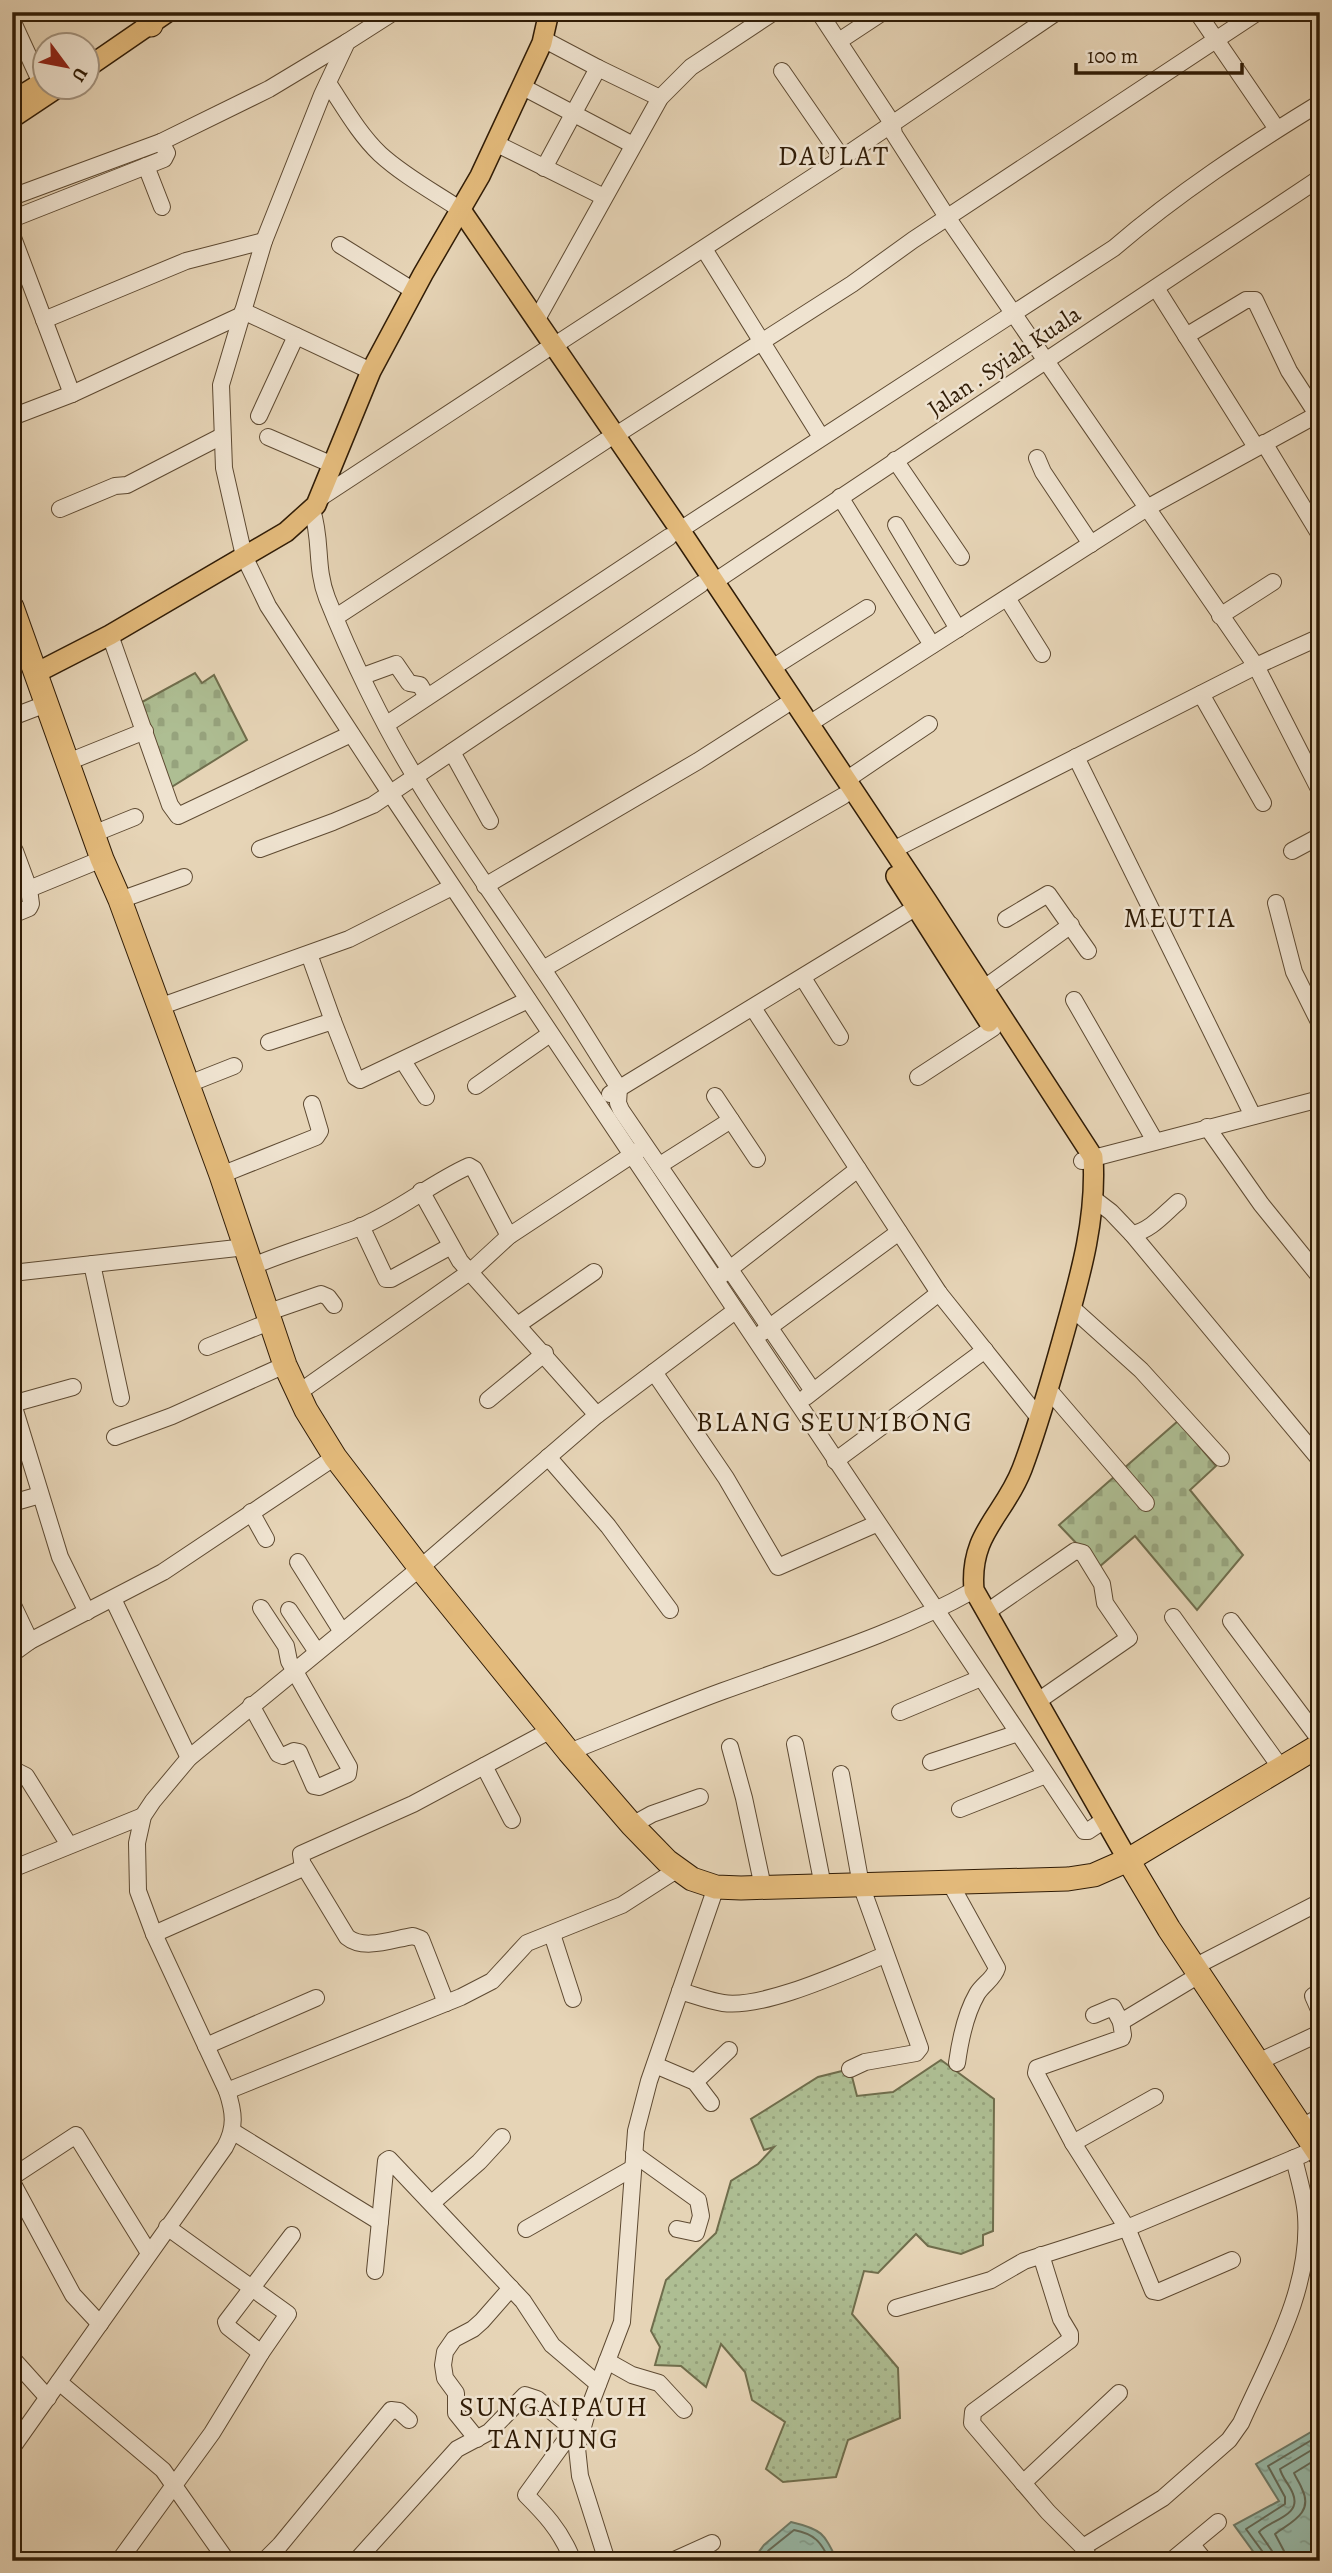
<svg xmlns="http://www.w3.org/2000/svg" width="1332" height="2573" font-family="Alegreya,serif">
<style>
.cemetery{fill:url(#cemetery-stones);stroke:#6f6d4c;stroke-width:2}
.park{fill:url(#park-dots);stroke:#6f6d4c;stroke-width:2}
.water{fill:url(#water-ripples);stroke:#6e7a67;stroke-width:2}
.lines{fill:none;stroke-linecap:round;stroke-linejoin:round}
.shore{stroke:#646a57;stroke-width:2}
.minor-casing{stroke:#5e4a32;stroke-width:18}
.major-casing{stroke:#301c06;stroke-width:22}
.highway-casing{stroke:#301c06;stroke-width:25}
.minor{stroke:#efe3d0;stroke-width:16}
.major{stroke:#e3ba7b;stroke-width:19}
.highway{stroke:#e3ba7b;stroke-width:23}
.labels{text-anchor:middle;dominant-baseline:central;stroke-width:5;stroke-linejoin:round;paint-order:stroke}
.street-label{font-size:24px;fill:#301c06;stroke:#efe3d0}
.quarter-label{font-size:28px;letter-spacing:2px;fill:#301c06;stroke:#efe3d0}
</style>
<defs>
<pattern id="cemetery-stones" width="16" height="16" patternUnits="userSpaceOnUse" patternTransform="scale(1.75)"><rect width="16" height="16" fill="#aebe93"/><path d="M2 7V4a2 2 0 0 1 4 0v3zM10 15v-3a2 2 0 0 1 4 0v3z" fill="#96a37d"/></pattern>
<pattern id="park-dots" width="8" height="8" patternUnits="userSpaceOnUse" patternTransform="scale(1.75)"><rect width="8" height="8" fill="#aebe93"/><path d="M2 2h.1M6 6h.1" fill="none" stroke="#96a37d" stroke-width="1.8" stroke-linecap="round"/></pattern>
<pattern id="water-ripples" width="26" height="14" patternUnits="userSpaceOnUse" patternTransform="scale(1.75)"><rect width="26" height="14" fill="#97b9a8"/><path d="M2 4q2-2 4 0t4 0M15 11q2-2 4 0t4 0" fill="none" stroke="#829e8f"/></pattern>
</defs>
<rect width="100%" height="100%" fill="#e6d4b6"/>
<filter id="stains"><feTurbulence type="fractalNoise" baseFrequency=".00286" numOctaves="4"/><feColorMatrix values="0 0 0 0 .2 0 0 0 0 .09 0 0 0 0 .02 0 0 0 .5 -.17"/></filter>
<radialGradient id="worn" r=".72"><stop offset=".6" stop-color="#630" stop-opacity="0"/><stop offset="1" stop-color="#630" stop-opacity=".3"/></radialGradient>
<g class="cemetery">
<polygon points="195,673 202,683 214,675 247,740 170,788 142,702"/>
<polygon points="1178,1421 1216,1466 1190,1490 1243,1555 1197,1610 1135,1536 1099,1567 1059,1525"/>
</g>
<polygon class="park" points="941,2060 994,2099 993,2231 983,2235 983,2245 961,2254 928,2246 916,2234 878,2273 864,2271 852,2314 898,2368 900,2418 848,2440 836,2477 783,2482 766,2469 785,2422 752,2400 745,2372 721,2344 706,2387 681,2366 655,2365 660,2347 651,2331 666,2280 716,2233 731,2181 758,2164 774,2147 764,2150 751,2119 818,2077 850,2069 857,2096 893,2092"/>
<g class="water">
<polygon points="1318,2428 1320,2561 1260,2561 1234,2525 1279,2501 1256,2464"/>
<path d="M791,2522C821,2529 825,2533 837,2561H752L764,2545Z"/>
</g>
<g class="lines">
<g class="shore">
<path d="M760,2561L769,2550L794,2530C815,2534 821,2542 830,2561"/>
<polyline points="1265,2561 1265,2555 1246,2529 1285,2504 1285,2497 1268,2466 1320,2435"/>
<path d="M1274,2561L1272,2551L1259,2532C1270,2520 1302,2516 1293,2494C1290,2485 1282,2478 1280,2469L1320,2445"/>
<path d="M1285,2561L1284,2551L1275,2534C1291,2522 1314,2513 1302,2489C1300,2483 1296,2478 1294,2473L1320,2457"/>
</g>
<g class="minor-casing">
<g id="minor">
<polyline points="394,12 347,42 322,95 264,241 221,385 224,468 244,556 268,606 390,793 1084,1831 1088,1831 1106,1819"/>
<polyline points="819,12 892,123 894,134 947,217 1256,666 1320,791"/>
<polyline points="1197,12 1277,129"/>
<polyline points="12,20 41,83"/>
<polyline points="543,39 598,68"/>
<polyline points="839,41 883,12"/>
<polyline points="782,71 842,158"/>
<path d="M328,83C344,107 359,134 380,154C404,176 434,192 461,210"/>
<polyline points="521,86 633,145"/>
<polyline points="495,143 604,197"/>
<polyline points="146,166 162,207"/>
<polyline points="544,168 598,68 660,98"/>
<polyline points="12,197 161,142 269,89 347,42"/>
<polyline points="12,219 164,159 167,153 161,142"/>
<polyline points="12,235 72,394"/>
<polyline points="340,245 414,291"/>
<polyline points="704,249 821,437"/>
<polyline points="1156,288 1256,447"/>
<polyline points="243,311 371,371"/>
<polyline points="537,319 660,98 691,67 774,12"/>
<polyline points="44,320 186,261 264,241"/>
<polyline points="1186,336 1246,300 1255,300 1289,371 1320,419"/>
<polyline points="555,345 842,158 1057,12"/>
<polyline points="259,416 296,336"/>
<polyline points="12,417 72,394 242,315"/>
<polyline points="616,435 852,284 913,240 1258,12"/>
<polyline points="268,437 333,465"/>
<polyline points="1264,443 1320,535"/>
<polyline points="1037,458 1043,472 1091,544"/>
<polyline points="895,460 961,557"/>
<polyline points="840,497 932,645"/>
<polyline points="320,498 544,351"/>
<polyline points="60,509 115,486 127,485 222,436"/>
<path d="M312,510C322,540 315,567 327,598C350,656 383,725 416,778C455,843 500,905 542,968C569,1007 593,1048 619,1088L618,1103L621,1110L813,1391"/>
<polyline points="896,525 958,629"/>
<path d="M680,530L1114,248C1178,193 1248,147 1320,103"/>
<polyline points="714,582 1320,178"/>
<polyline points="1007,598 1042,654"/>
<polyline points="1220,616 1273,582"/>
<polyline points="336,617 605,441"/>
<polyline points="110,635 170,805 178,816 351,734"/>
<polyline points="772,668 867,608"/>
<polyline points="363,676 396,664 409,683 420,685 427,697"/>
<polyline points="1201,694 1263,803"/>
<polyline points="12,717 46,704"/>
<polyline points="387,724 669,537"/>
<polyline points="809,724 1147,508 1320,413"/>
<polyline points="452,752 490,821"/>
<polyline points="1076,757 1253,1116"/>
<polyline points="68,762 145,731"/>
<polyline points="846,780 929,724"/>
<polyline points="93,834 135,817"/>
<polyline points="260,849 333,822 373,805 701,584"/>
<polyline points="893,850 1256,666 1320,637"/>
<polyline points="15,851 29,889"/>
<polyline points="1292,851 1320,836"/>
<polyline points="485,886 698,761 784,706"/>
<polyline points="120,900 184,877"/>
<polyline points="1276,903 1294,972 1320,1024"/>
<polyline points="12,915 29,908 31,904 29,889 102,859"/>
<polyline points="1006,919 1048,894 1088,951"/>
<polyline points="309,954 333,1021"/>
<polyline points="543,969 843,796"/>
<polyline points="803,978 840,1037"/>
<polyline points="983,989 1071,925"/>
<polyline points="1074,1000 1155,1141"/>
<polyline points="159,1007 349,939 452,887"/>
<polyline points="753,1008 939,1293 1039,1418"/>
<polyline points="269,1042 333,1021 355,1077 360,1080 528,1000"/>
<polyline points="403,1061 426,1097"/>
<polyline points="918,1077 993,1028"/>
<polyline points="186,1085 234,1066"/>
<polyline points="476,1086 550,1034"/>
<polyline points="610,1094 915,908"/>
<polyline points="715,1096 757,1159"/>
<polyline points="1207,1127 1261,1204 1320,1277"/>
<polyline points="1082,1161 1320,1099"/>
<polyline points="660,1165 731,1120"/>
<polyline points="221,1175 316,1137 320,1131 312,1104"/>
<polyline points="421,1191 460,1261 597,1415"/>
<polyline points="1094,1199 1111,1212 1132,1234 1320,1460"/>
<polyline points="361,1226 386,1279 391,1279 451,1246"/>
<path d="M1132,1234C1150,1231 1164,1214 1178,1202"/>
<polyline points="92,1264 121,1398"/>
<path d="M253,1266C288,1251 325,1241 360,1227C399,1211 431,1183 469,1166L474,1169L509,1236"/>
<polyline points="12,1273 246,1247"/>
<polyline points="722,1275 858,1169"/>
<polyline points="1071,1307 1141,1370 1221,1458"/>
<polyline points="266,1313 321,1294 328,1297 334,1305"/>
<polyline points="519,1324 594,1272"/>
<polyline points="763,1332 899,1232"/>
<polyline points="207,1347 269,1322"/>
<polyline points="654,1372 726,1478 778,1567 876,1524"/>
<polyline points="1048,1389 1146,1503"/>
<polyline points="298,1393 471,1271 509,1236 638,1151"/>
<polyline points="806,1397 939,1293"/>
<polyline points="488,1400 545,1353"/>
<polyline points="12,1404 73,1387"/>
<polyline points="13,1404 60,1557 87,1612"/>
<polyline points="115,1437 172,1416 285,1365"/>
<polyline points="548,1457 608,1526 670,1610"/>
<polyline points="835,1461 985,1350"/>
<polyline points="12,1503 40,1495"/>
<polyline points="251,1512 266,1539"/>
<polyline points="298,1562 342,1632"/>
<polyline points="113,1599 189,1758"/>
<polyline points="12,1603 30,1641"/>
<polyline points="289,1610 317,1652"/>
<polyline points="987,1612 1075,1551 1083,1553 1102,1584 1105,1603 1129,1638 1038,1701"/>
<polyline points="1173,1617 1281,1768"/>
<polyline points="1231,1621 1320,1740"/>
<polyline points="12,1654 30,1641 163,1572 335,1457"/>
<polyline points="251,1705 278,1754 283,1756 294,1751 299,1752 314,1786 319,1787 348,1774 349,1767 289,1661 286,1646 261,1608"/>
<polyline points="900,1712 981,1678"/>
<polyline points="795,1744 823,1886"/>
<polyline points="730,1747 744,1798 763,1887"/>
<path d="M569,1752C620,1732 671,1710 723,1691C808,1660 894,1635 974,1590"/>
<polyline points="931,1762 1018,1733"/>
<polyline points="484,1766 512,1820"/>
<polyline points="12,1769 26,1776 69,1845"/>
<polyline points="841,1774 861,1885 920,2048 916,2053 865,2062 850,2069"/>
<polyline points="960,1809 1046,1775"/>
<polyline points="632,1825 652,1814 700,1797"/>
<path d="M304,1866L347,1937C364,1951 393,1939 413,1936L421,1939L446,2003"/>
<polyline points="12,1869 143,1816"/>
<path d="M950,1883L997,1968C994,1979 983,1984 977,1994C966,2013 960,2041 957,2063"/>
<polyline points="154,1934 303,1868 301,1854 413,1804 551,1730"/>
<polyline points="552,1934 573,1999"/>
<polyline points="1194,1967 1320,1902"/>
<path d="M680,1991C694,1995 709,2001 723,2003C764,2009 845,1971 885,1955"/>
<polyline points="1320,1991 1313,1996 1320,2012"/>
<polyline points="1094,2015 1113,2007 1121,2022 1199,1975"/>
<polyline points="1121,2022 1123,2035 1122,2038 1037,2068 1036,2073 1073,2143 1127,2228 1153,2291 1158,2292 1232,2260"/>
<polyline points="206,2046 316,1998"/>
<polyline points="1258,2062 1320,2033"/>
<polyline points="655,2065 695,2082 711,2103"/>
<polyline points="695,2082 729,2050"/>
<polyline points="227,2091 461,1997 492,1981 527,1943 622,1905 678,1869"/>
<polyline points="1301,2127 1320,2117"/>
<polyline points="232,2131 380,2222"/>
<polyline points="1073,2143 1155,2097"/>
<polyline points="634,2154 698,2200 701,2216 696,2233 677,2229"/>
<polyline points="12,2177 76,2135 149,2253"/>
<polyline points="12,2182 73,2295 100,2324"/>
<polyline points="432,2203 479,2162 502,2137"/>
<polyline points="167,2227 288,2314 261,2353 228,2327 226,2322 292,2235"/>
<polyline points="526,2229 633,2168"/>
<polyline points="1041,2255 1061,2319 1070,2334 1070,2340 973,2412 972,2423 1048,2512 1083,2547 1091,2561"/>
<polyline points="375,2271 386,2161 389,2159 523,2301 552,2345 598,2384"/>
<polyline points="896,2308 991,2280 1024,2261 1127,2228 1304,2154"/>
<polyline points="12,2358 48,2398"/>
<polyline points="607,2361 632,2375 659,2383 684,2410"/>
<polyline points="59,2382 163,2470 227,2561"/>
<polyline points="477,2439 456,2413 456,2393 445,2378 443,2365 445,2352 454,2339 473,2329 482,2321 511,2288"/>
<path d="M12,2448L225,2147C236,2127 234,2112 227,2091L154,1934L138,1891L137,1843L143,1816L153,1801L189,1758L420,1568L597,1415L735,1311"/>
<polyline points="1023,2483 1119,2393"/>
<polyline points="1192,2545 1205,2561"/>
<path d="M1083,2547L1163,2498L1229,2440L1241,2423C1270,2358 1311,2289 1306,2216C1305,2197 1298,2177 1294,2158"/>
<polyline points="119,2561 212,2433 261,2353"/>
<polyline points="264,2561 280,2545 391,2410 399,2411 409,2420"/>
<polyline points="356,2561 457,2449 489,2432 525,2395 537,2399 580,2435"/>
<path d="M567,2561L570,2554C559,2529 545,2514 526,2495L573,2430"/>
<polyline points="607,2561 580,2476 577,2448 586,2416 622,2322 636,2131 649,2081 716,1887"/>
<polyline points="672,2561 712,2543"/>
<polyline points="1171,2561 1218,2522"/>
</g>
</g>
<g class="major-casing">
<g id="major">
<polyline points="88,67 168,12"/>
<polyline points="12,101 46,80"/>
<polyline points="12,118 57,88"/>
<path d="M461,210L680,530L927,901L1093,1157C1097,1221 1079,1280 1062,1341C1050,1383 1038,1427 1022,1469C1004,1516 969,1533 974,1590L1128,1860"/>
<polyline points="36,673 110,635 286,532 316,505 371,371 423,274 480,176 542,43 549,12"/>
<polyline points="896,876 989,1022"/>
</g>
</g>
<g class="highway-casing">
<g id="highway">
<polyline points="145,14 151,25"/>
<polyline points="12,607 102,859 120,900 221,1175 285,1365 306,1410 335,1457 420,1568 569,1752 632,1825 667,1861 692,1879 716,1887 741,1888 1068,1879 1094,1875 1128,1860 1320,1745"/>
<polyline points="1128,1860 1169,1929 1320,2155"/>
</g>
</g>
<use href="#minor" class="minor"/>
<use href="#major" class="major"/>
<use href="#highway" class="highway"/>
</g>
<g class="labels">
<g class="street-label">
<text transform="translate(1004 361) rotate(-34)">Jalan . Syiah Kuala</text>
</g>
<g class="quarter-label">
<text x="834" y="156">DAULAT</text>
<text x="1180" y="918">MEUTIA</text>
<text x="835" y="1422">BLANG SEUNIBONG</text>
<text x="554" y="2407">SUNGAIPAUH<tspan x="554" dy="32">TANJUNG</tspan></text>
</g>
</g>
<rect width="1332" height="2573" fill="none" stroke="#e6d4b6" stroke-width="42"/>
<rect x="14" y="14" width="1304" height="2545" fill="none" stroke="#301c06" stroke-width="3.5"/>
<rect x="21" y="21" width="1290" height="2531" fill="none" stroke="#301c06" stroke-width="2"/>
<g transform="translate(66 66) rotate(122)"><circle r="33" fill="#efe3d0" stroke="#a3937f" stroke-width="2"/>
<path d="M0-5L12 26L0 18L-12 26Z" fill="#8f2418"/>
<text y="-10" font-size="19" font-weight="bold" text-anchor="middle" fill="#301c06">U</text>
</g>
<path d="M1076 63v10h166v-10" fill="none" stroke="#301c06" stroke-width="3.5"/>
<text x="1087" y="63" font-size="21" fill="#301c06" stroke="#efe3d0" stroke-width="5" paint-order="stroke">100 m</text>
<rect width="100%" height="100%" filter="url(#stains)"/>
<rect width="100%" height="100%" fill="url(#worn)"/>
</svg>
